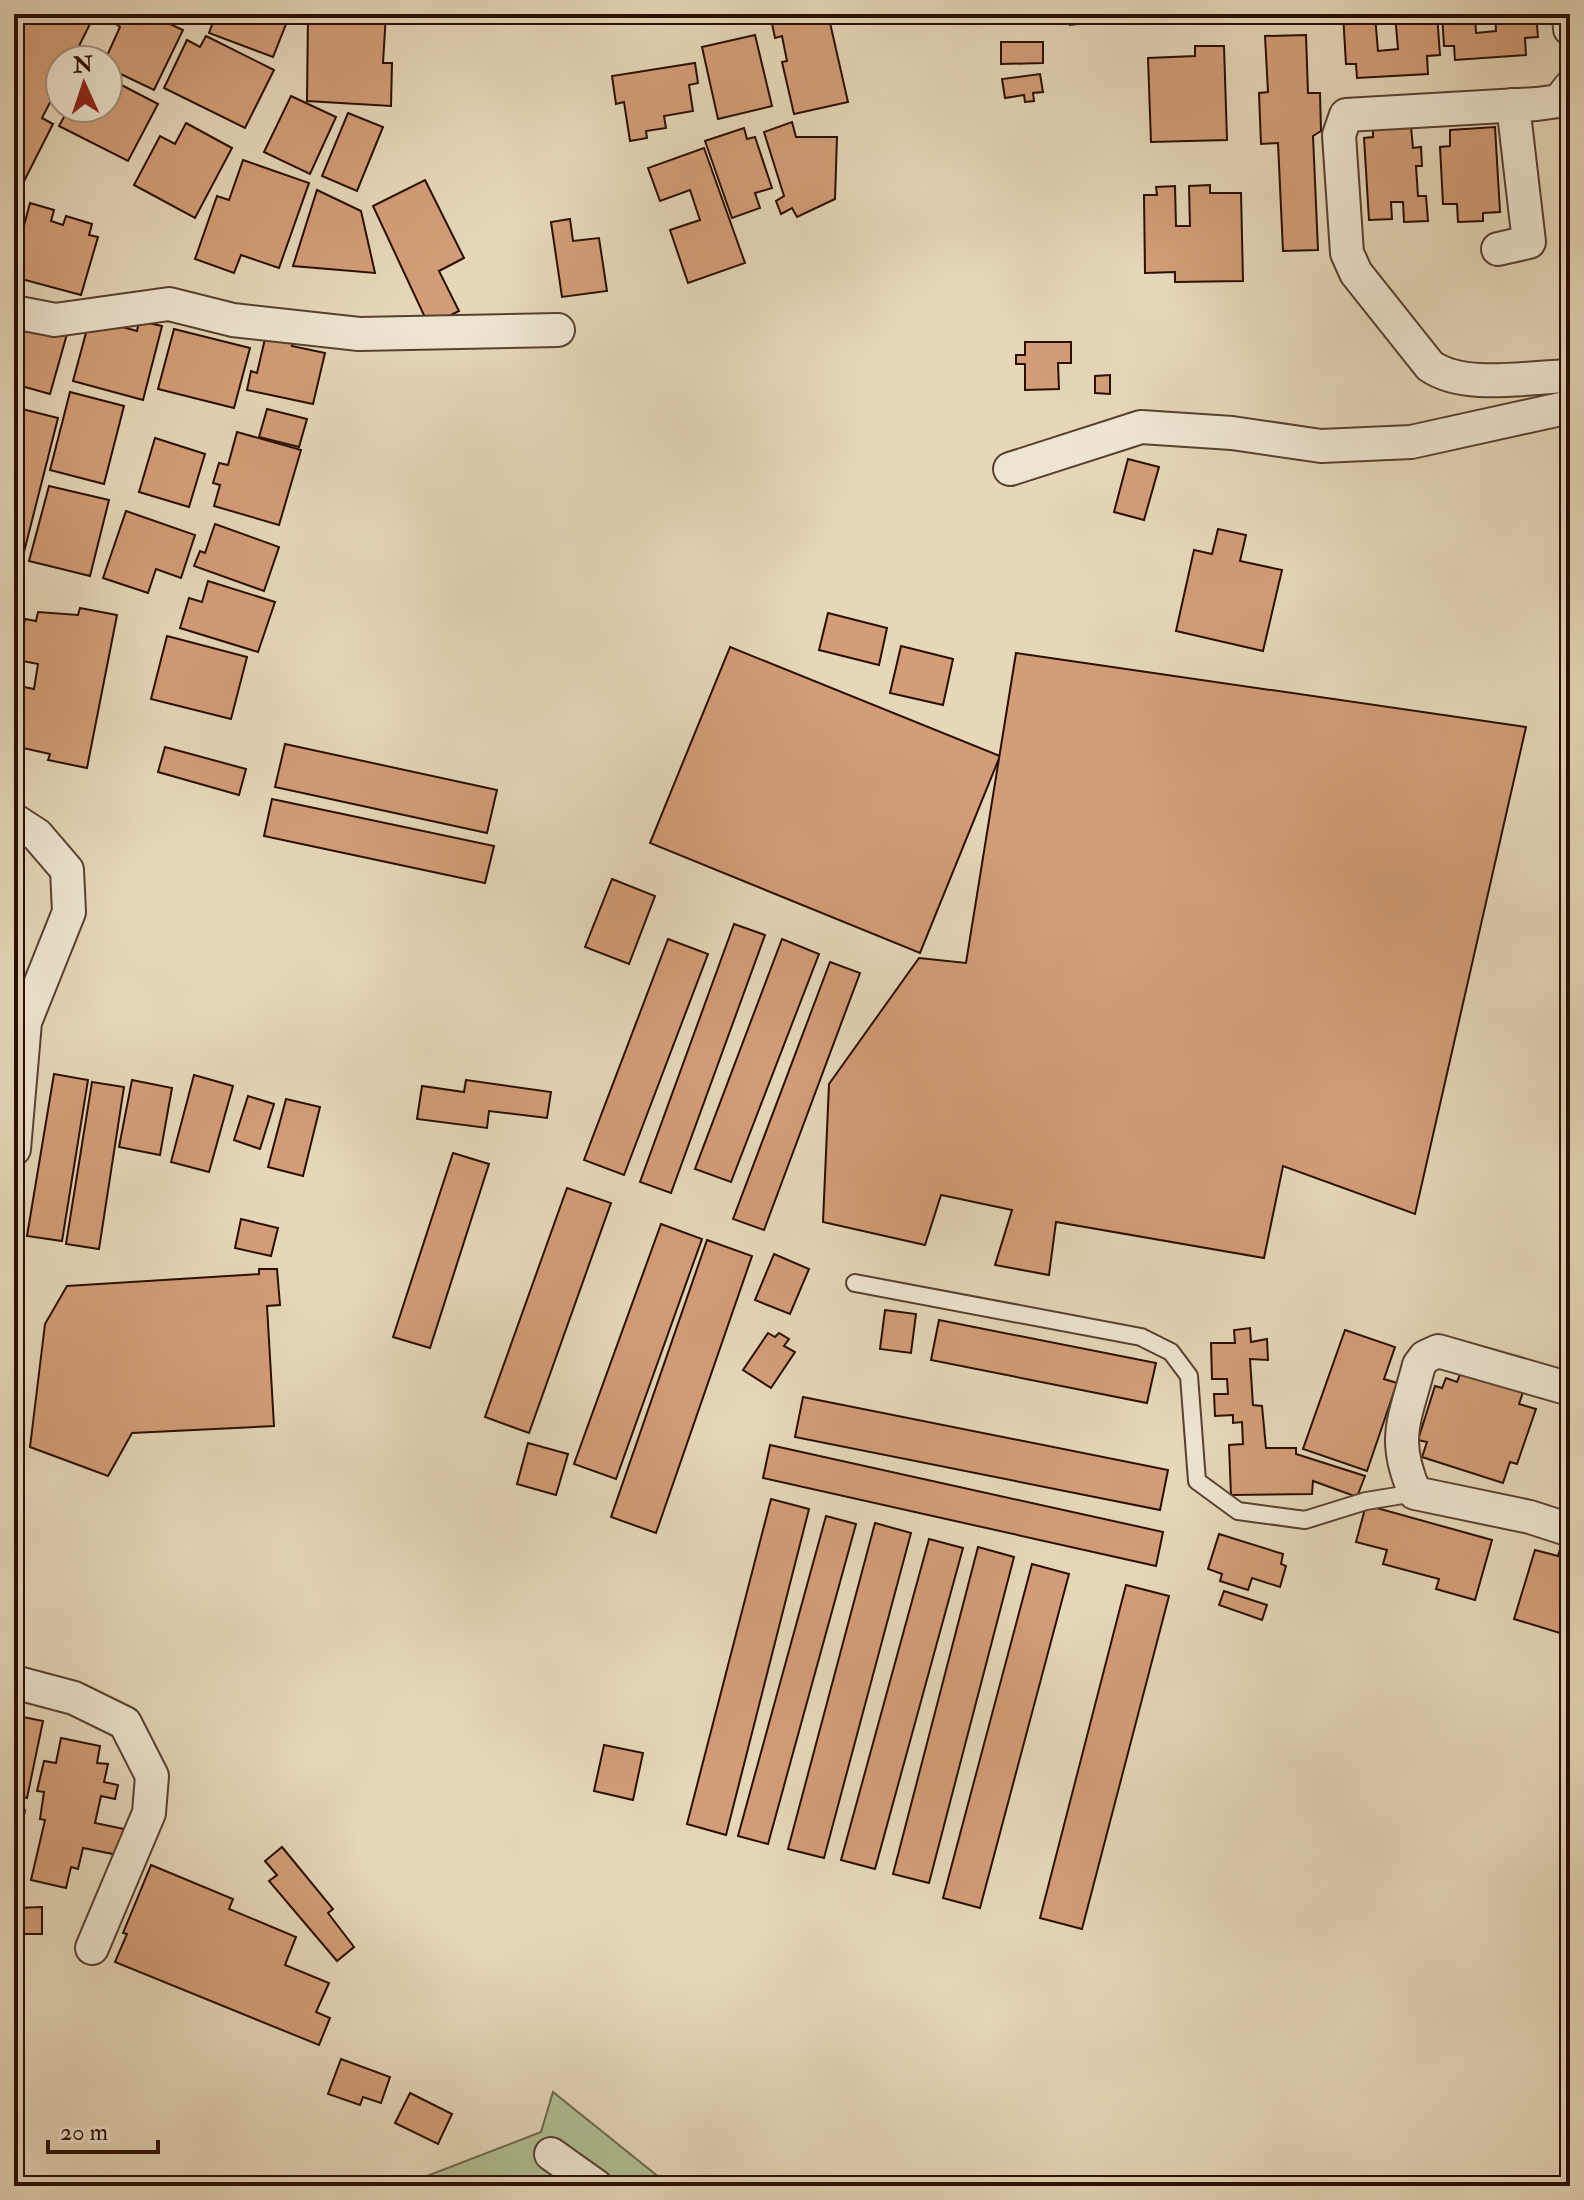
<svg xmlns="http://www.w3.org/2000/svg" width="1584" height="2200" font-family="'IM FELL Double Pica',serif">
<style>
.green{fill:#afbf93;stroke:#6c664a;stroke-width:2}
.building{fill:#d39d77;stroke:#2a0e02;stroke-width:2}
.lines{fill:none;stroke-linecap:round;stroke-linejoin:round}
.service-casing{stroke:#594030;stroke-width:20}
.minor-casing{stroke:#594030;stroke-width:36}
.service{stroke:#eee5d1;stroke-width:16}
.minor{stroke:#eee5d1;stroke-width:32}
</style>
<rect width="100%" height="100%" fill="#e5d7b8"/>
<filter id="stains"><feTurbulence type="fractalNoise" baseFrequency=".0025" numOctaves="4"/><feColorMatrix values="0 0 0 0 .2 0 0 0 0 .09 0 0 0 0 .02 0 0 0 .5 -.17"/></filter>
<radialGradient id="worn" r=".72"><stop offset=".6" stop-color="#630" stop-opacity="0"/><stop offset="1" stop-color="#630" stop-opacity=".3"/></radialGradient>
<polygon class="green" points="553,2092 670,2186 401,2186 541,2132"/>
<g class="building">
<polygon points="14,14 95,14 72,60 60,60 60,83 42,118 53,124 14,201"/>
<polygon points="121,14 148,14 183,30 154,90 108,68 108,60 105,60 120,27 116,24"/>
<polygon points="216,14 290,14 273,57 209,33"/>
<polygon points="308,14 386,14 383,63 392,63 391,106 307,101"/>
<polygon points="770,14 828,14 848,102 794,114 782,62 787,61 782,36 775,38"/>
<polygon points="1068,14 1143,14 1143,16 1070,25"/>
<polygon points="1157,14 1251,14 1251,15 1157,21"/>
<polygon points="1261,14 1334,14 1334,16 1261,22"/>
<polygon points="1343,14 1375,16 1378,51 1398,49 1395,14 1437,14 1440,55 1427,56 1428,74 1357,78 1356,64 1346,64"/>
<polygon points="1442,14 1475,14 1476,33 1496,31 1495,14 1536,14 1538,37 1525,38 1526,55 1455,60 1454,46 1444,46"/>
<polygon points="755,35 772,106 718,119 702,47"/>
<polygon points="1306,35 1308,93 1320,93 1321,131 1313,136 1318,250 1283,251 1278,143 1261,144 1259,93 1268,92 1265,36"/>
<polygon points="206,36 274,70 245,128 164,88 187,40 200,47"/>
<polygon points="1001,42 1043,42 1043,63 1001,64"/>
<polygon points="1195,46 1224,46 1227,140 1151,142 1148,58 1195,56"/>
<polygon points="695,63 698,83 689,85 693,111 664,116 666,128 646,131 647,138 630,141 624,102 616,104 612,76"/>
<polygon points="1040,74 1043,92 1033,93 1034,101 1025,102 1024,95 1005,98 1002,79"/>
<polygon points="108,78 158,104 128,161 59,126 69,108 108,108"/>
<polygon points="291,96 336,117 310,174 264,152"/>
<polygon points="348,113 383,127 357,191 322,176"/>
<polygon points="792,122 796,137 837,137 835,199 797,217 792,208 781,214 776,201 784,196 764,132"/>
<polygon points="186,123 232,148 195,218 134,185 160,136 175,144"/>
<polygon points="1411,127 1413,148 1421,147 1422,166 1416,166 1418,196 1426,196 1428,221 1404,222 1403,202 1391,202 1392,219 1369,220 1364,138 1373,137 1373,129"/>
<polygon points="1495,127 1500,212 1483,213 1483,221 1458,222 1457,204 1443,204 1440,147 1450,146 1450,130"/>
<polygon points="744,128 747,139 755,137 772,188 755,193 760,208 732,218 705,141"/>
<polygon points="704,148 745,263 688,283 670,230 700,220 690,190 660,201 648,168"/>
<polygon points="243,160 309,183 279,268 241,255 234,273 195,259 217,196 229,200"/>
<polygon points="425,180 464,258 439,271 459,311 429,326 373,206"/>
<polygon points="1210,185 1210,193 1241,193 1243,281 1175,282 1175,272 1145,273 1144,195 1157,195 1156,187 1175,186 1176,226 1190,226 1189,186"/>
<polygon points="317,190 361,211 375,273 293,266"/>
<polygon points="30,203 54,210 51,221 63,225 66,216 92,224 89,235 98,237 81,295 14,277 14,263"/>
<polygon points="570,219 573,241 599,238 607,291 562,297 551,222"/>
<polygon points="90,318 137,331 139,321 162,326 143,400 73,381"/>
<polygon points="14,322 67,334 50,394 14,384"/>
<polygon points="174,329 250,348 234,408 158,389"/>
<polygon points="267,330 294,336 292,346 325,353 313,404 247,390 251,371 257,373"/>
<polygon points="1025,342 1071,342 1071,363 1058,363 1059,389 1025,390 1025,364 1016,364 1016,355 1025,355"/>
<polygon points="1110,375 1110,394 1095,393 1095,376"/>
<polygon points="70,392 124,406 104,484 50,470"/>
<polygon points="14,407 58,418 24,552 14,549"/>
<polygon points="267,409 307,419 299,447 259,437"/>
<polygon points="237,432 301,450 279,525 214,506 220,485 213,483 219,463 228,465"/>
<polygon points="155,438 205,454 189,507 139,492"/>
<polygon points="1128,459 1159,467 1144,520 1114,512"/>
<polygon points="49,486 109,500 90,576 29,561"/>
<polygon points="126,511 195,535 181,578 156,569 148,593 103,578"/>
<polygon points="215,524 279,547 264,591 194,566 200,551 205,553"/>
<polygon points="1218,529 1246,535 1240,561 1282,570 1263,651 1176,631 1194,550 1212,554"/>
<polygon points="208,581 275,602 258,652 180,628 189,598 202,602"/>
<polygon points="80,608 117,615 87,768 48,760 50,754 14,746 14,685 34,689 38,664 17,660 25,619 36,621 38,612 78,615"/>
<polygon points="828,613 887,628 879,665 819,650"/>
<polygon points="167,636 247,657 231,719 151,699"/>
<polygon points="901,646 953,659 943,705 890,693"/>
<polygon points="730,647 1000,756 920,953 650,843"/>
<polygon points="1016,653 1526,727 1415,1214 1283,1166 1264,1258 1056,1222 1049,1275 995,1265 1012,1210 941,1195 925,1245 823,1222 829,1084 919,958 966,963"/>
<polygon points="285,744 497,790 487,833 275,787"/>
<polygon points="165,747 246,769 239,795 158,772"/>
<polygon points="272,799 494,846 485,883 264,836"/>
<polygon points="612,879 655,896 629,964 585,947"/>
<polygon points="734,924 765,935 671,1193 640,1182"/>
<polygon points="668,939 708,954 624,1175 584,1160"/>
<polygon points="782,939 819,954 731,1182 695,1169"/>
<polygon points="830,962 860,973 764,1230 733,1219"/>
<polygon points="54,1074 88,1080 62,1241 27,1236"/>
<polygon points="194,1075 233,1086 209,1172 171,1162"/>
<polygon points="132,1080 172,1088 160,1155 119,1147"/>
<polygon points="466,1080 551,1092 547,1118 489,1111 487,1128 417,1119 422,1086 464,1092"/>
<polygon points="92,1082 124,1087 99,1249 66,1244"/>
<polygon points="248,1096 274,1104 260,1149 234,1140"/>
<polygon points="286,1099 320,1107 303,1176 268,1167"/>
<polygon points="453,1153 489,1164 430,1348 393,1337"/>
<polygon points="567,1188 611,1203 529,1433 485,1417"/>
<polygon points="241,1219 278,1228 271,1256 235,1248"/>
<polygon points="661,1224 702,1239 616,1479 574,1464"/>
<polygon points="707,1240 752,1256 656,1533 611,1517"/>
<polygon points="774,1254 809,1269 790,1314 755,1300"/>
<polygon points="259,1269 277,1269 280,1305 267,1306 274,1426 132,1433 108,1476 30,1447 45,1324 67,1286 259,1274"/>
<polygon points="885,1310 916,1314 911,1353 880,1349"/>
<polygon points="939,1320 1156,1363 1147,1403 931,1360"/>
<polygon points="1250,1328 1251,1342 1267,1339 1268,1360 1250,1359 1253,1405 1262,1406 1266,1448 1296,1448 1296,1454 1365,1476 1357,1497 1313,1481 1312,1494 1231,1495 1229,1445 1243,1444 1242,1422 1233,1423 1233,1415 1215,1416 1214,1394 1228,1394 1227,1379 1212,1379 1211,1343 1235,1343 1234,1330"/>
<polygon points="1345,1330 1395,1347 1384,1379 1397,1383 1367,1471 1303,1449"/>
<polygon points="768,1333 775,1337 779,1333 789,1339 784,1346 795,1352 771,1388 743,1370"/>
<polygon points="1461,1372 1523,1392 1519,1404 1536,1409 1517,1464 1510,1462 1503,1483 1422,1457 1427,1442 1418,1440 1435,1386 1442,1388 1446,1378 1457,1382"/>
<polygon points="803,1397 1168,1470 1160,1510 795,1437"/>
<polygon points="528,1443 568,1454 556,1495 517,1484"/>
<polygon points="770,1445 1163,1532 1156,1566 763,1478"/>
<polygon points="1570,1450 1570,1500 1564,1498 1569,1482 1561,1479"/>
<polygon points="771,1499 809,1509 726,1835 687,1824"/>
<polygon points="1366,1505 1492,1540 1475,1600 1436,1589 1439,1579 1383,1564 1387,1550 1356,1542"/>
<polygon points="826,1516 856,1524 768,1844 738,1836"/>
<polygon points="875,1523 911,1533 824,1858 788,1849"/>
<polygon points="1219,1534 1283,1554 1281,1564 1286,1566 1280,1587 1252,1578 1248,1590 1220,1581 1222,1574 1208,1569"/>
<polygon points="929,1539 963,1548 875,1869 841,1860"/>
<polygon points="978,1547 1014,1557 929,1883 893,1874"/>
<polygon points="1560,1549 1570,1552 1570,1597 1560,1633 1514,1619 1535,1550 1558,1556"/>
<polygon points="1032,1564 1069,1574 980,1908 943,1898"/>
<polygon points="1126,1585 1169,1596 1082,1929 1040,1918"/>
<polygon points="1224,1591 1267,1605 1262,1620 1219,1605"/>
<polygon points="18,1716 43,1721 27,1798 14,1795"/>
<polygon points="61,1738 100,1746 97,1763 108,1764 104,1782 118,1785 115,1799 101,1796 95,1823 129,1830 123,1856 83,1848 78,1869 71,1867 66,1888 31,1880 45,1820 40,1819 44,1792 37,1791 44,1761 56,1763"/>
<polygon points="604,1745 643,1753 633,1800 594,1791"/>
<polygon points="14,1808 25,1810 20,1836 24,1837 14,1889"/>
<polygon points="282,1847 333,1909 328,1913 354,1947 337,1961 269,1881 277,1875 265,1861"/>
<polygon points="151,1865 233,1899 229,1909 296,1937 285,1965 329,1983 316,2012 330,2018 319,2045 115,1962 127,1934 123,1933"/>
<polygon points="42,1907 42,1934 16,1934 16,1908"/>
<polygon points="341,2059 390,2077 381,2103 363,2097 360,2105 328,2094"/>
<polygon points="410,2093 452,2114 438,2144 395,2123"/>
</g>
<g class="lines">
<g class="service-casing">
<polyline id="service" points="855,1283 1141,1337 1171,1352 1189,1376 1197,1481 1238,1511 1305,1520 1366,1501 1415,1493"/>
</g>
<g class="minor-casing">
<g id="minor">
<polyline points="1569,14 1570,29"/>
<path d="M1570,87L1559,101L1537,104L1346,115L1339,135L1347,253L1356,273L1430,366C1465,390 1527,377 1570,376"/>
<polyline points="1498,249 1529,242 1513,105"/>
<polyline points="14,312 55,320 169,304 233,320 359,334 558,330"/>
<polyline points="1010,469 1141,427 1232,433 1321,446 1411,442 1570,407"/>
<polyline points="14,820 37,835 67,870 69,912 25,1022 14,1149"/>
<path d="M1570,1389L1438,1351L1425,1357L1419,1365C1405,1420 1391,1438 1415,1493L1530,1517L1570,1530"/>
<polyline points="14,1682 74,1698 125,1723 152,1776 149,1813 92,1948"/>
<polyline points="551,2154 596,2186"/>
</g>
</g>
<use href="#service" class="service"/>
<use href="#minor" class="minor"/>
</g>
<rect width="1584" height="2200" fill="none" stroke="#e5d7b8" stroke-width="48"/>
<rect x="16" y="16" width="1552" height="2168" fill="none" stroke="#2a0e02" stroke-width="4"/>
<rect x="24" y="24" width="1536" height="2152" fill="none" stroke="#2a0e02" stroke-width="2"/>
<g transform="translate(84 84) rotate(357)"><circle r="38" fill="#eee5d1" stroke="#a08f7e" stroke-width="2"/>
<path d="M0-6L14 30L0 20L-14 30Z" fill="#8f2418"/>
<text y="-12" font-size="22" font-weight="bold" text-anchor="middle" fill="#2a0e02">N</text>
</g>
<path d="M48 2140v12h110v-12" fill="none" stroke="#2a0e02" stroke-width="4"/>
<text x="60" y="2140" font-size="24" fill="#2a0e02" stroke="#eee5d1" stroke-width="6" paint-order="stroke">20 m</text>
<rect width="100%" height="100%" filter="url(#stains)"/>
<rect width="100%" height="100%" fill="url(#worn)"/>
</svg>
